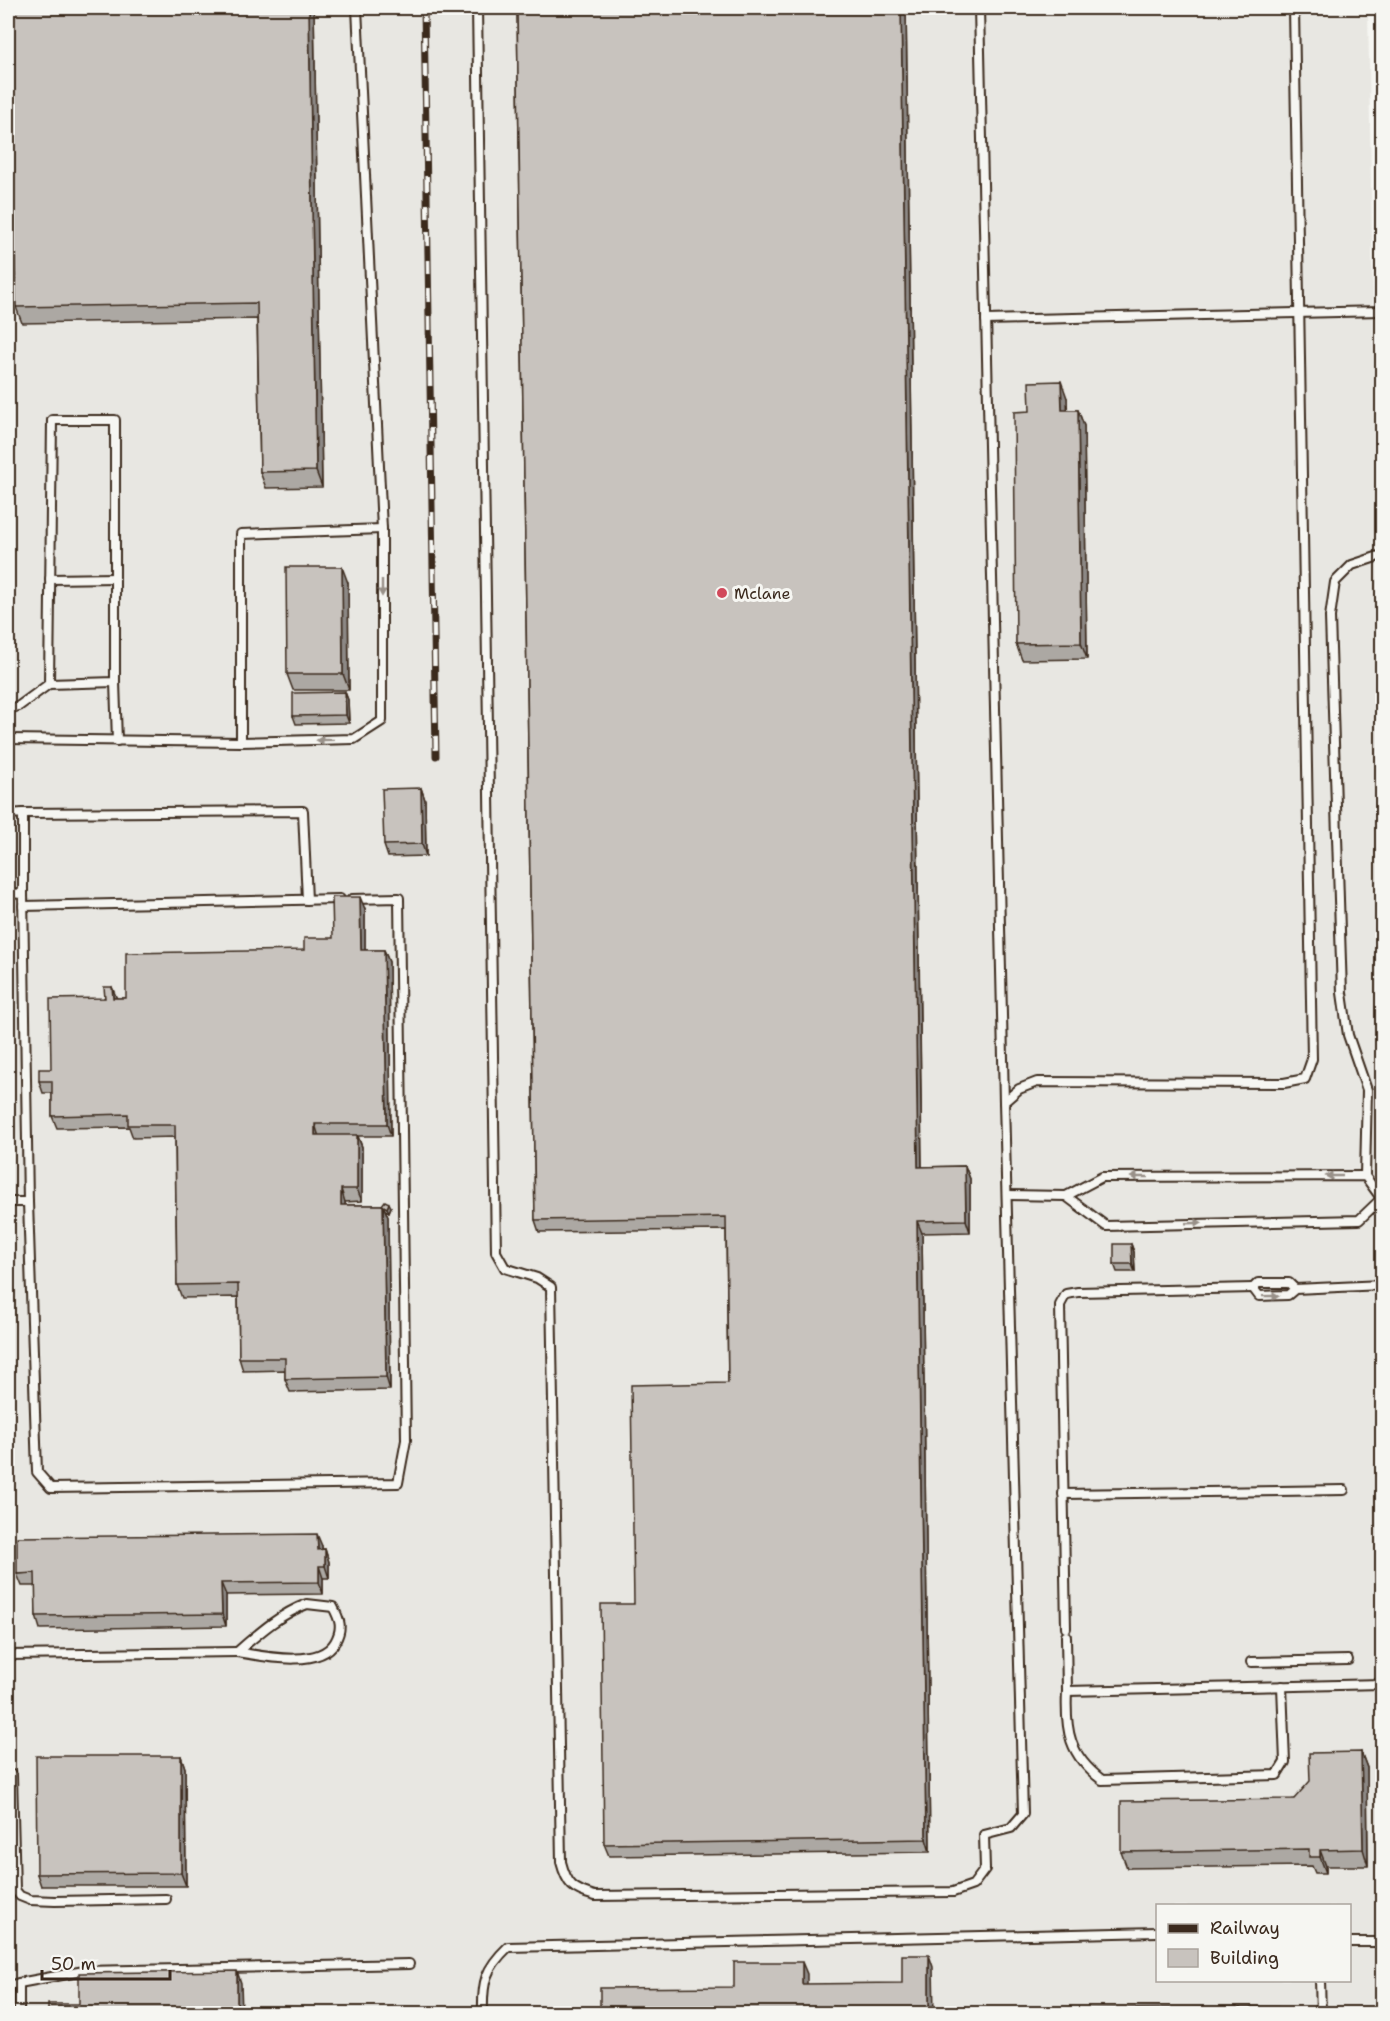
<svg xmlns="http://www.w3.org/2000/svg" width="1390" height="2021" font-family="'Shantell Sans',sans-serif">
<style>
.built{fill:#e8e7e2;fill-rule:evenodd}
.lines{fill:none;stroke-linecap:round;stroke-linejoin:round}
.service-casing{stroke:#3b2a1e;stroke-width:12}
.service{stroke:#f6f6f2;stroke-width:8}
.rail-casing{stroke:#3b2a1e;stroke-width:7}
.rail{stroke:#f6f6f2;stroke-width:4.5;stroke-dasharray:14;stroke-linecap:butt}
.wall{fill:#aca8a3;stroke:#3b2a1e;stroke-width:1.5}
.shaded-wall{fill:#8c8885;stroke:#3b2a1e;stroke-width:1.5}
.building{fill:#c8c3be;stroke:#3b2a1e;stroke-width:1.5}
.oneway{fill:#989088}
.poi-dot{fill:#d1495b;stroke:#f6f6f2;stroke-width:2}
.labels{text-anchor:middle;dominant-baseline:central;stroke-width:6;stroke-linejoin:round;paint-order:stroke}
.poi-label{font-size:16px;fill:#3b2a1e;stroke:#f6f6f2;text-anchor:start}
</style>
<rect width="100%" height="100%" fill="#f6f6f2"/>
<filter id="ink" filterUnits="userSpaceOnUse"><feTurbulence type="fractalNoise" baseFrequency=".0167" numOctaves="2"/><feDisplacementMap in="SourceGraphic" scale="12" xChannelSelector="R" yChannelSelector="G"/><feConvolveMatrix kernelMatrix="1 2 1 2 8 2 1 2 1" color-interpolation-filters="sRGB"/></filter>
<g filter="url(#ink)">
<path class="built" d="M8,8H1368L1382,827V2013L8,2014ZM1158,1906H1350V1980H1158Z"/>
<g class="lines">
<g class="service-casing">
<g id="service">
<path d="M477,8L496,1252L505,1268L537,1278L551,1287L561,1862C567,1885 573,1890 595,1896L953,1892L973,1885L985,1869L984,1835L1011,1828L1023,1814L1004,1102L1019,1089L1037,1082L1284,1083L1305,1079L1312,1059L1294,8"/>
<polyline points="979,8 1004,1102"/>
<polyline points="986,320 1382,311"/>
<polyline points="50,579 115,578"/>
<polyline points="115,682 117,741"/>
<polyline points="8,709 19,706 49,684 115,682 115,420 52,420 49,684"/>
<polyline points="8,739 241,742 354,739 382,721 382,529 357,8"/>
<polyline points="241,742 241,534 382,529"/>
<polyline points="23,813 303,811 307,900"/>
<polyline points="8,814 23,813 23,894"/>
<polyline points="8,893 23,894 28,1202 37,1472 51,1488 398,1483 406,1440 399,898 352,899"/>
<polyline points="23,906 340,899"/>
<polyline points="1365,1176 1367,1090 1348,1035 1342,993 1330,617 1335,582 1352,565 1382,555"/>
<polyline points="1007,1195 1066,1196"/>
<polyline points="1381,1198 1365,1176 1102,1177 1066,1196 1106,1226 1359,1220 1382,1198"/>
<polyline points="8,1202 28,1202"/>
<polyline points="1295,1289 1288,1295 1259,1296 1253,1288 1258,1283 1289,1283 1295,1289 1382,1285"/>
<polyline points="1063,1494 1344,1490"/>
<path d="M307,1604L333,1607C340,1620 343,1628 335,1642C319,1669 262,1656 237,1652C259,1633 280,1614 307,1604Z"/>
<polyline points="1066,1628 1060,1305 1066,1294 1078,1292 1253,1288"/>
<polyline points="1066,1636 1067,1691 1382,1684"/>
<polyline points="8,1655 237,1652"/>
<polyline points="1251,1662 1348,1660"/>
<path d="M1067,1691C1065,1731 1069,1755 1102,1780L1277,1775L1285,1762L1282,1686"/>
<polyline points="12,1775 15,1890 20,1896 30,1900 55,1901 166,1899"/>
<polyline points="1350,1942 1382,1942"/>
<polyline points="1320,1980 1321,2014"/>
<polyline points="19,1983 84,1971 409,1964"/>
<polyline points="8,1986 19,1983 19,2014"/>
<path d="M483,2014C482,1982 485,1969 508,1947L1158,1932"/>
</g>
</g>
<use href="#service" class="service"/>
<g class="rail-casing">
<polyline id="rail" points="424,8 436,756"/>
</g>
<use href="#rail" class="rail"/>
</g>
<g class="wall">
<polygon points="314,8 322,487 266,488 260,472 257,319 22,323 16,307"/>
<polygon points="517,8 906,8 922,1167 965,1166 970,1179 970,1232 922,1233 930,1852 609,1856 604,1844 634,1604 728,1383 726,1230 539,1232 535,1220"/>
<polygon points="1067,398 1067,410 1078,410 1084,426 1087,659 1022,660 1016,644 1030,411"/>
<polygon points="348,583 349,690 293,690 287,674"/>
<polygon points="345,692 348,700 349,723 296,724 293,716"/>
<polygon points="421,788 425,800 426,856 388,857 384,845"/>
<polygon points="365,909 365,950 384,950 389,962 391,1136 358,1136 362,1147 362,1201 345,1202 345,1205 382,1205 391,1207 389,1212 385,1210 388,1217 390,1390 290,1392 285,1379 285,1370 243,1371 239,1358 238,1297 182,1298 177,1285 175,1137 133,1138 129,1127 57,1128 52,1116 52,1093 43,1093 39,1081 51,1069 112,987 116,998 126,998 304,950 333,938"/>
<polygon points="1131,1244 1134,1252 1135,1272 1117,1272 1114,1264"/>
<polygon points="322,1546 322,1549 325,1549 329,1562 329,1578 323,1578 323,1594 226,1595 226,1626 40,1629 36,1616 36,1586 22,1586 17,1574"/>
<polygon points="1361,1752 1367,1768 1368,1866 1326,1866 1326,1873 1315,1873 1312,1866 1127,1868 1121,1852 1294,1799"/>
<polygon points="181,1756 185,1768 186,1886 41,1886 37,1874"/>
</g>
<g class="shaded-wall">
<polygon points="309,8 314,8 322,487 316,471"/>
<polygon points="901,8 906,8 922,1179 918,1167"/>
<polygon points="1061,381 1067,398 1068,427 1062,410"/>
<polygon points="1078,410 1084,426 1087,659 1081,643"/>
<polygon points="342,567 348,583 349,690 343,674"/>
<polygon points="345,692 348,700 349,723 346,715"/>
<polygon points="421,788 425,800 426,856 422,844"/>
<polygon points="360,897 365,909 365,962 361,950"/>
<polygon points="384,950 389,962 391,1136 387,1124"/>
<polygon points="112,987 117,999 113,998"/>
<polygon points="315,1124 319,1137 315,1135"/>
<polygon points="357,1135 362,1147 362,1201 357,1189"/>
<polygon points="965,1166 970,1179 970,1232 966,1220"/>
<polygon points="341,1189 345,1202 345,1218 341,1205"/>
<polygon points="389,1203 391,1207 389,1212 387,1208"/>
<polygon points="383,1205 388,1217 390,1390 386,1377"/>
<polygon points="917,1221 922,1233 930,1852 926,1839"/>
<polygon points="1131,1244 1134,1252 1135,1272 1132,1264"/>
<polygon points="317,1534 322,1546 322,1562 318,1550"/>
<polygon points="325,1549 329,1562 329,1578 325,1566"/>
<polygon points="319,1566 323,1578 323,1594 319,1582"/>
<polygon points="221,1583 226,1595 226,1626 222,1614"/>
<polygon points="1361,1752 1367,1768 1368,1866 1363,1849"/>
<polygon points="181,1756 185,1768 186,1886 181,1873"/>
<polygon points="1320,1850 1326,1866 1326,1873 1320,1857"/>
<polygon points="929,1955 933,1967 934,2013 929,2010"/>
<polygon points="802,1962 807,1974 807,1996 802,1984"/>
<polygon points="237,1971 241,1983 242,2013 237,2013"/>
</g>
<g class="building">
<polygon points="10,8 309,8 316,471 260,472 257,303 16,307"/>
<polygon points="517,8 901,8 918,1167 965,1166 966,1220 917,1221 926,1839 604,1844 601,1604 634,1604 631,1385 728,1383 726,1217 535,1220"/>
<polygon points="1061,381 1062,410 1078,410 1081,643 1016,644 1014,412 1030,411 1029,382"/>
<polygon points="286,567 342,567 343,674 287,674"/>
<polygon points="345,692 346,715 293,716 293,693"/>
<polygon points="421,788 422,844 384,845 382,789"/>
<polygon points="332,897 360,897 361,950 384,950 387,1124 315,1124 315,1135 357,1135 357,1189 341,1189 341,1205 383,1205 386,1377 285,1379 285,1358 239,1358 238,1284 177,1285 175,1125 128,1125 128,1114 52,1116 52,1081 39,1081 39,1069 51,1069 50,999 105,998 104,987 112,987 113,998 126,998 126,953 304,950 304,938 333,938"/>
<polygon points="385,1201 389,1203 387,1208 382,1205"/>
<polygon points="1114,1244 1131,1244 1132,1264 1114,1264"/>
<polygon points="317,1534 318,1550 325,1549 325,1566 319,1566 319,1582 221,1583 222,1614 36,1616 35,1573 17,1574 17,1537"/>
<polygon points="1361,1752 1363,1849 1320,1850 1320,1857 1309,1857 1309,1849 1121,1852 1121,1801 1294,1799 1310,1781 1309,1753"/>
<polygon points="36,1756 181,1756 181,1873 37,1874"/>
<polygon points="902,1955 929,1955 929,2010 1278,2007 1278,2013 600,2013 600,1988 734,1987 734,1962 802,1962 802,1984 902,1983"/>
<polygon points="237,1971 237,2013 48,2013 48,2004 79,2004 79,1973"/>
</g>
<defs><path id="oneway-solid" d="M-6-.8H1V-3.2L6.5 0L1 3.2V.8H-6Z" transform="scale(1.5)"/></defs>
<g class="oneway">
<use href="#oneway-solid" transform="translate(382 588) rotate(90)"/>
<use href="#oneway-solid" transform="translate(325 740) rotate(179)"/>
<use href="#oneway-solid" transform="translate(1334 1176) rotate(180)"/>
<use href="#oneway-solid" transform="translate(1139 1177) rotate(180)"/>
<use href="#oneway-solid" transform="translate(1194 1223) rotate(-2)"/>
<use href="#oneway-solid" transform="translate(1271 1296) rotate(-1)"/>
</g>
</g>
<circle class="poi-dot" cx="722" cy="593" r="6"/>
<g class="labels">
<g class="poi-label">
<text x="734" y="593">Mclane</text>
</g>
</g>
<rect width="1390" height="2021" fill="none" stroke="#f6f6f2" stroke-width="30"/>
<rect x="15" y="15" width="1360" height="1991" fill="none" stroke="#3b2a1e" stroke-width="2" filter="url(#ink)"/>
<rect x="1156" y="1904" width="195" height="78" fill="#f6f6f2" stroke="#aba49d" stroke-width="1.5"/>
<rect x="1168" y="1924" width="30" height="9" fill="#3b2a1e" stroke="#aba49d" stroke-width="1.5"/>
<text x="1210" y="1934" font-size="18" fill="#3b2a1e">Railway</text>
<rect x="1168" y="1949" width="30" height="18" fill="#c8c3be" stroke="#aba49d" stroke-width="1.5"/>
<text x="1210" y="1964" font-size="18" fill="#3b2a1e">Building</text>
<path d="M42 1970v9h128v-9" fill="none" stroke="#3b2a1e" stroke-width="3"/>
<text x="51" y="1970" font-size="18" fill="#3b2a1e" stroke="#f6f6f2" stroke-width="4.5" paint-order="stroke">50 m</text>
</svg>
